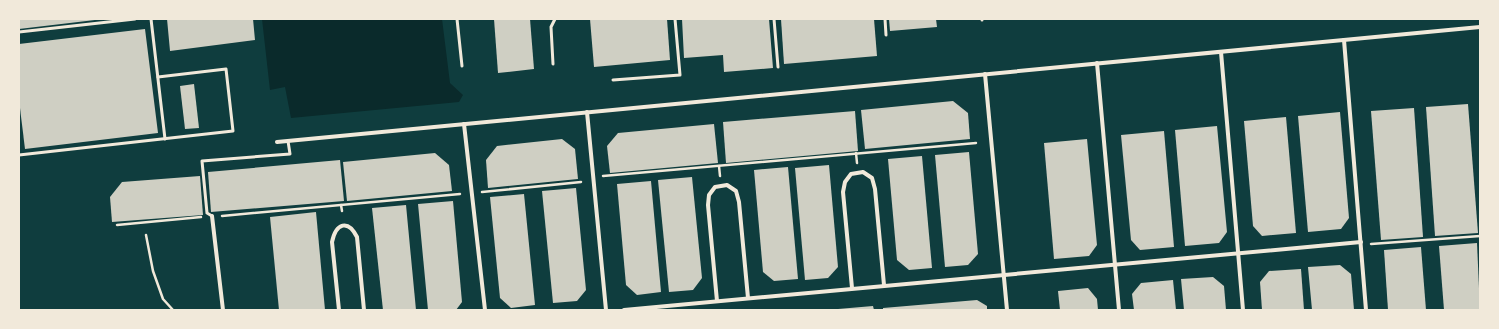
<svg xmlns="http://www.w3.org/2000/svg" width="1499" height="329" font-family="'DM Sans',sans-serif">
<style>
.water{fill:#0a2a2b}
.building{fill:#cfcfc3}
.lines{fill:none;stroke-linecap:round;stroke-linejoin:round}
.path{stroke:#f1e9da;stroke-width:2.5}
.service{stroke:#f1e9da;stroke-width:3}
.minor{stroke:#f1e9da;stroke-width:4}
</style>
<rect width="100%" height="100%" fill="#0f3d3e"/>
<polygon class="water" points="262,19 442,19 450,83 463,95 459,102 291,118 285,87 270,90"/>
<g class="building">
<polygon points="19,19 95,19 95,20 19,29"/>
<polygon points="167,19 253,19 255,40 170,51"/>
<polygon points="494,19 530,19 534,69 498,73"/>
<polygon points="590,19 667,19 670,60 594,67"/>
<polygon points="682,19 769,19 773,68 724,72 723,55 684,58"/>
<polygon points="781,19 874,19 877,56 784,64"/>
<polygon points="889,19 936,19 937,27 890,31"/>
<polygon points="145,29 158,133 25,149 19,100 19,44"/>
<polygon points="194,84 199,128 185,129 180,86"/>
<polygon points="953,101 968,113 970,139 865,149 861,110"/>
<polygon points="1468,104 1478,233 1435,236 1426,107"/>
<polygon points="1414,108 1423,237 1381,240 1371,111"/>
<polygon points="855,111 858,151 726,163 723,122"/>
<polygon points="1340,112 1349,218 1341,229 1308,232 1298,116"/>
<polygon points="1286,117 1296,233 1262,236 1253,226 1244,121"/>
<polygon points="714,124 718,163 610,173 607,146 618,133"/>
<polygon points="1217,126 1227,232 1219,243 1185,246 1175,130"/>
<polygon points="1164,131 1174,247 1140,250 1131,240 1121,135"/>
<polygon points="562,139 575,149 578,179 488,188 486,160 497,146"/>
<polygon points="1087,139 1097,245 1089,256 1054,259 1044,143"/>
<polygon points="969,152 978,254 968,265 945,267 935,155"/>
<polygon points="435,153 449,165 452,191 347,201 343,162"/>
<polygon points="922,156 932,268 909,270 897,260 888,159"/>
<polygon points="340,160 344,201 211,212 208,172"/>
<polygon points="829,165 838,267 828,278 805,280 795,168"/>
<polygon points="788,167 798,279 774,281 763,272 754,170"/>
<polygon points="200,176 203,215 112,222 110,197 122,182"/>
<polygon points="692,177 702,278 693,290 669,292 658,180"/>
<polygon points="651,181 661,292 637,295 626,285 617,184"/>
<polygon points="576,188 586,290 577,301 553,303 542,191"/>
<polygon points="524,194 535,305 511,308 500,298 490,197"/>
<polygon points="453,201 462,302 456,310 428,310 418,204"/>
<polygon points="406,205 416,310 383,310 372,208"/>
<polygon points="316,212 325,310 279,310 270,217"/>
<polygon points="1477,243 1480,310 1444,310 1439,246"/>
<polygon points="1421,247 1426,310 1388,310 1384,250"/>
<polygon points="1340,265 1351,274 1354,310 1312,310 1308,267"/>
<polygon points="1301,269 1304,310 1262,310 1260,282 1269,271"/>
<polygon points="1213,277 1224,286 1226,310 1184,310 1181,279"/>
<polygon points="1173,280 1176,310 1134,310 1132,294 1141,283"/>
<polygon points="1088,288 1097,299 1098,310 1060,310 1058,291"/>
<polygon points="977,300 987,306 987,310 883,310 883,308"/>
<polygon points="873,306 874,310 838,310 838,309"/>
</g>
<g class="lines">
<g class="path">
<polyline points="856,153 857,163"/>
<polyline points="719,166 720,176"/>
<polyline points="603,176 976,143"/>
<polyline points="482,192 581,182"/>
<polyline points="341,205 342,211"/>
<polyline points="222,216 460,194"/>
<polyline points="117,225 201,217"/>
<polyline points="146,235 153,271 163,299 173,310"/>
<polyline points="1371,244 1480,236"/>
</g>
<g class="service">
<polyline points="151,19 165,139"/>
<polyline points="457,19 462,66"/>
<polyline points="774,19 778,67"/>
<polyline points="885,19 886,35"/>
<polyline points="982,19 982,20"/>
<polyline points="19,32 135,19"/>
<polyline points="553,64 551,27 555,19"/>
<polyline points="613,80 680,75 675,19"/>
<polyline points="19,155 233,131 226,69 158,77"/>
<polyline points="212,216 207,213 202,161 290,154 288,141"/>
</g>
<g class="minor">
<polyline points="1344,40 1366,310"/>
<polyline points="1221,52 1243,310"/>
<polyline points="1097,63 1119,310"/>
<polyline points="985,74 1007,310"/>
<polyline points="587,112 606,310"/>
<polyline points="464,124 485,310"/>
<polyline points="277,142 1480,27"/>
<polyline points="212,216 223,310"/>
<polyline points="852,288 843,192 845,182 851,174 863,172 872,178 875,189 884,285"/>
<polyline points="717,301 708,205 709,195 715,187 727,185 736,191 739,202 748,298"/>
<path d="M339,310L332,242C336,223 348,219 357,237L364,310"/>
<polyline points="624,310 1361,242"/>
</g>
</g>
<rect width="1499" height="329" fill="none" stroke="#f1e9da" stroke-width="40"/>
</svg>
